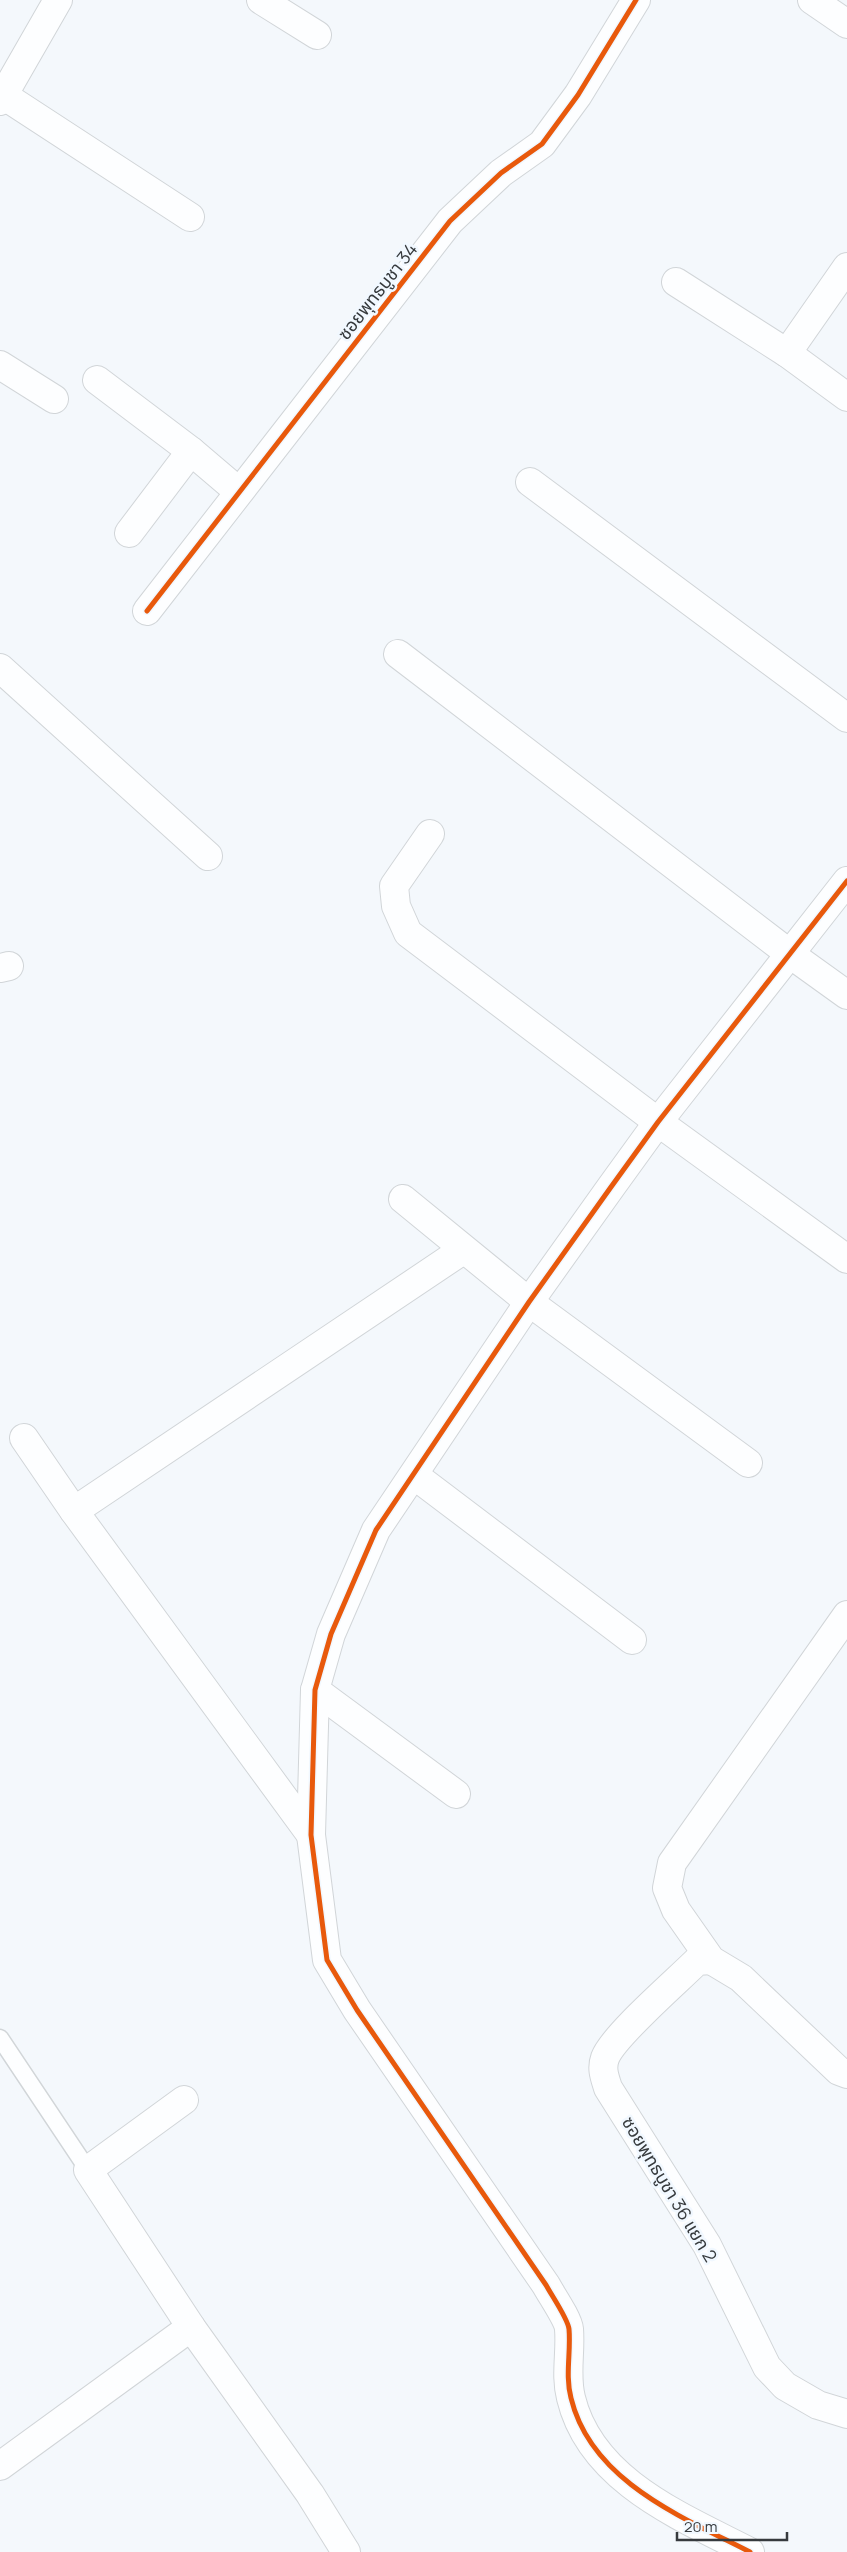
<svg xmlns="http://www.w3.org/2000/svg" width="847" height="2552" font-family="Manrope,'Noto Sans Thai',sans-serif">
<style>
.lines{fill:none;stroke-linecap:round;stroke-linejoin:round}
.service-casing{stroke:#d1d5d8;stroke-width:19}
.minor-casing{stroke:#d1d5d8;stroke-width:30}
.service{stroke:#fdfeff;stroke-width:16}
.minor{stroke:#fdfeff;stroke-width:28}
.cycleway-casing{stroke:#f1f8ff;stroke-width:8}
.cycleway{stroke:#e8590c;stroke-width:5}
.labels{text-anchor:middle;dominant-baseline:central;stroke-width:5;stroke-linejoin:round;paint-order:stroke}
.street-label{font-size:18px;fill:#363a3d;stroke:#f1f8ff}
</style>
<rect width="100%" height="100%" fill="#f4f8fc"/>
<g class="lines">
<g class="service-casing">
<polyline id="service" points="0,2038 88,2170"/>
</g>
<g class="minor-casing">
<g id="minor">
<polyline points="261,0 317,35"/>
<polyline points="812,0 847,24"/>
<polyline points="3,95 190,217"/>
<polyline points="0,101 58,0"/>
<polyline points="676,282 787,353 847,397"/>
<polyline points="787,353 847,267"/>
<polyline points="0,365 54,399"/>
<polyline points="97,380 191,451 238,491"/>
<polyline points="530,482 847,718"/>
<polyline points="129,533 191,451"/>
<polyline points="147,611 450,221 501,173 542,144 578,95 636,0"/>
<polyline points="398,654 790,954 847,995"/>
<polyline points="0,668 208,856"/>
<polyline points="430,834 394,886 396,906 408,933 658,1122 847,1259"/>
<polyline points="0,968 9,966"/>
<polyline points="403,1199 529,1302 748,1463"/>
<polyline points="24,1438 74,1511 311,1835"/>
<polyline points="414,1475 632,1640"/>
<polyline points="74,1511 463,1250"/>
<polyline points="847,1615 672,1863 667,1888 676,1910 711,1960 741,1978 839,2071 847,2074"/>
<polyline points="315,1690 456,1794"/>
<path d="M711,1960L697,1961C677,1981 613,2036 605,2058C601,2069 605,2078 608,2088L707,2245L767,2367L785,2386L818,2405L847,2414"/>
<polyline points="184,2100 88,2170 191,2327 310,2494 346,2552"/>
<polyline points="0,2466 191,2327"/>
<path d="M750,2552C682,2517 591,2481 571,2398C565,2375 571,2353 569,2329C568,2319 552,2296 546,2285L357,2010L327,1960L311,1835L315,1690L331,1634L376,1530L529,1302L611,1187L658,1122L847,881"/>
</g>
</g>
<use href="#service" class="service"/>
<use href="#minor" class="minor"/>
<g class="cycleway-casing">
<g id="cycleway">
<polyline points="147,611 450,221 501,173 542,144 578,95 636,0"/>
<path d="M750,2552C682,2517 591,2481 571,2398C565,2375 571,2353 569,2329C568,2319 552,2296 546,2285L357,2010L327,1960L311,1835L315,1690L331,1634L376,1530L529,1302L611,1187L658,1122L847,881"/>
</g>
</g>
<use href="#cycleway" class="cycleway"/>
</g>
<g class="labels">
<g class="street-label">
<text transform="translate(377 291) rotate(-52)">ซอยพุทธบูชา 34</text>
<text transform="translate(670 2189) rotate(59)">ซอยพุทธบูชา 36 แยก 2</text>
</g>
</g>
<path d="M677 2532v8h110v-8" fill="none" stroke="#363a3d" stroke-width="2.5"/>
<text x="684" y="2532" font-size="15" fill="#363a3d" stroke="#f1f8ff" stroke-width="4" paint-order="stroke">20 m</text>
</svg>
